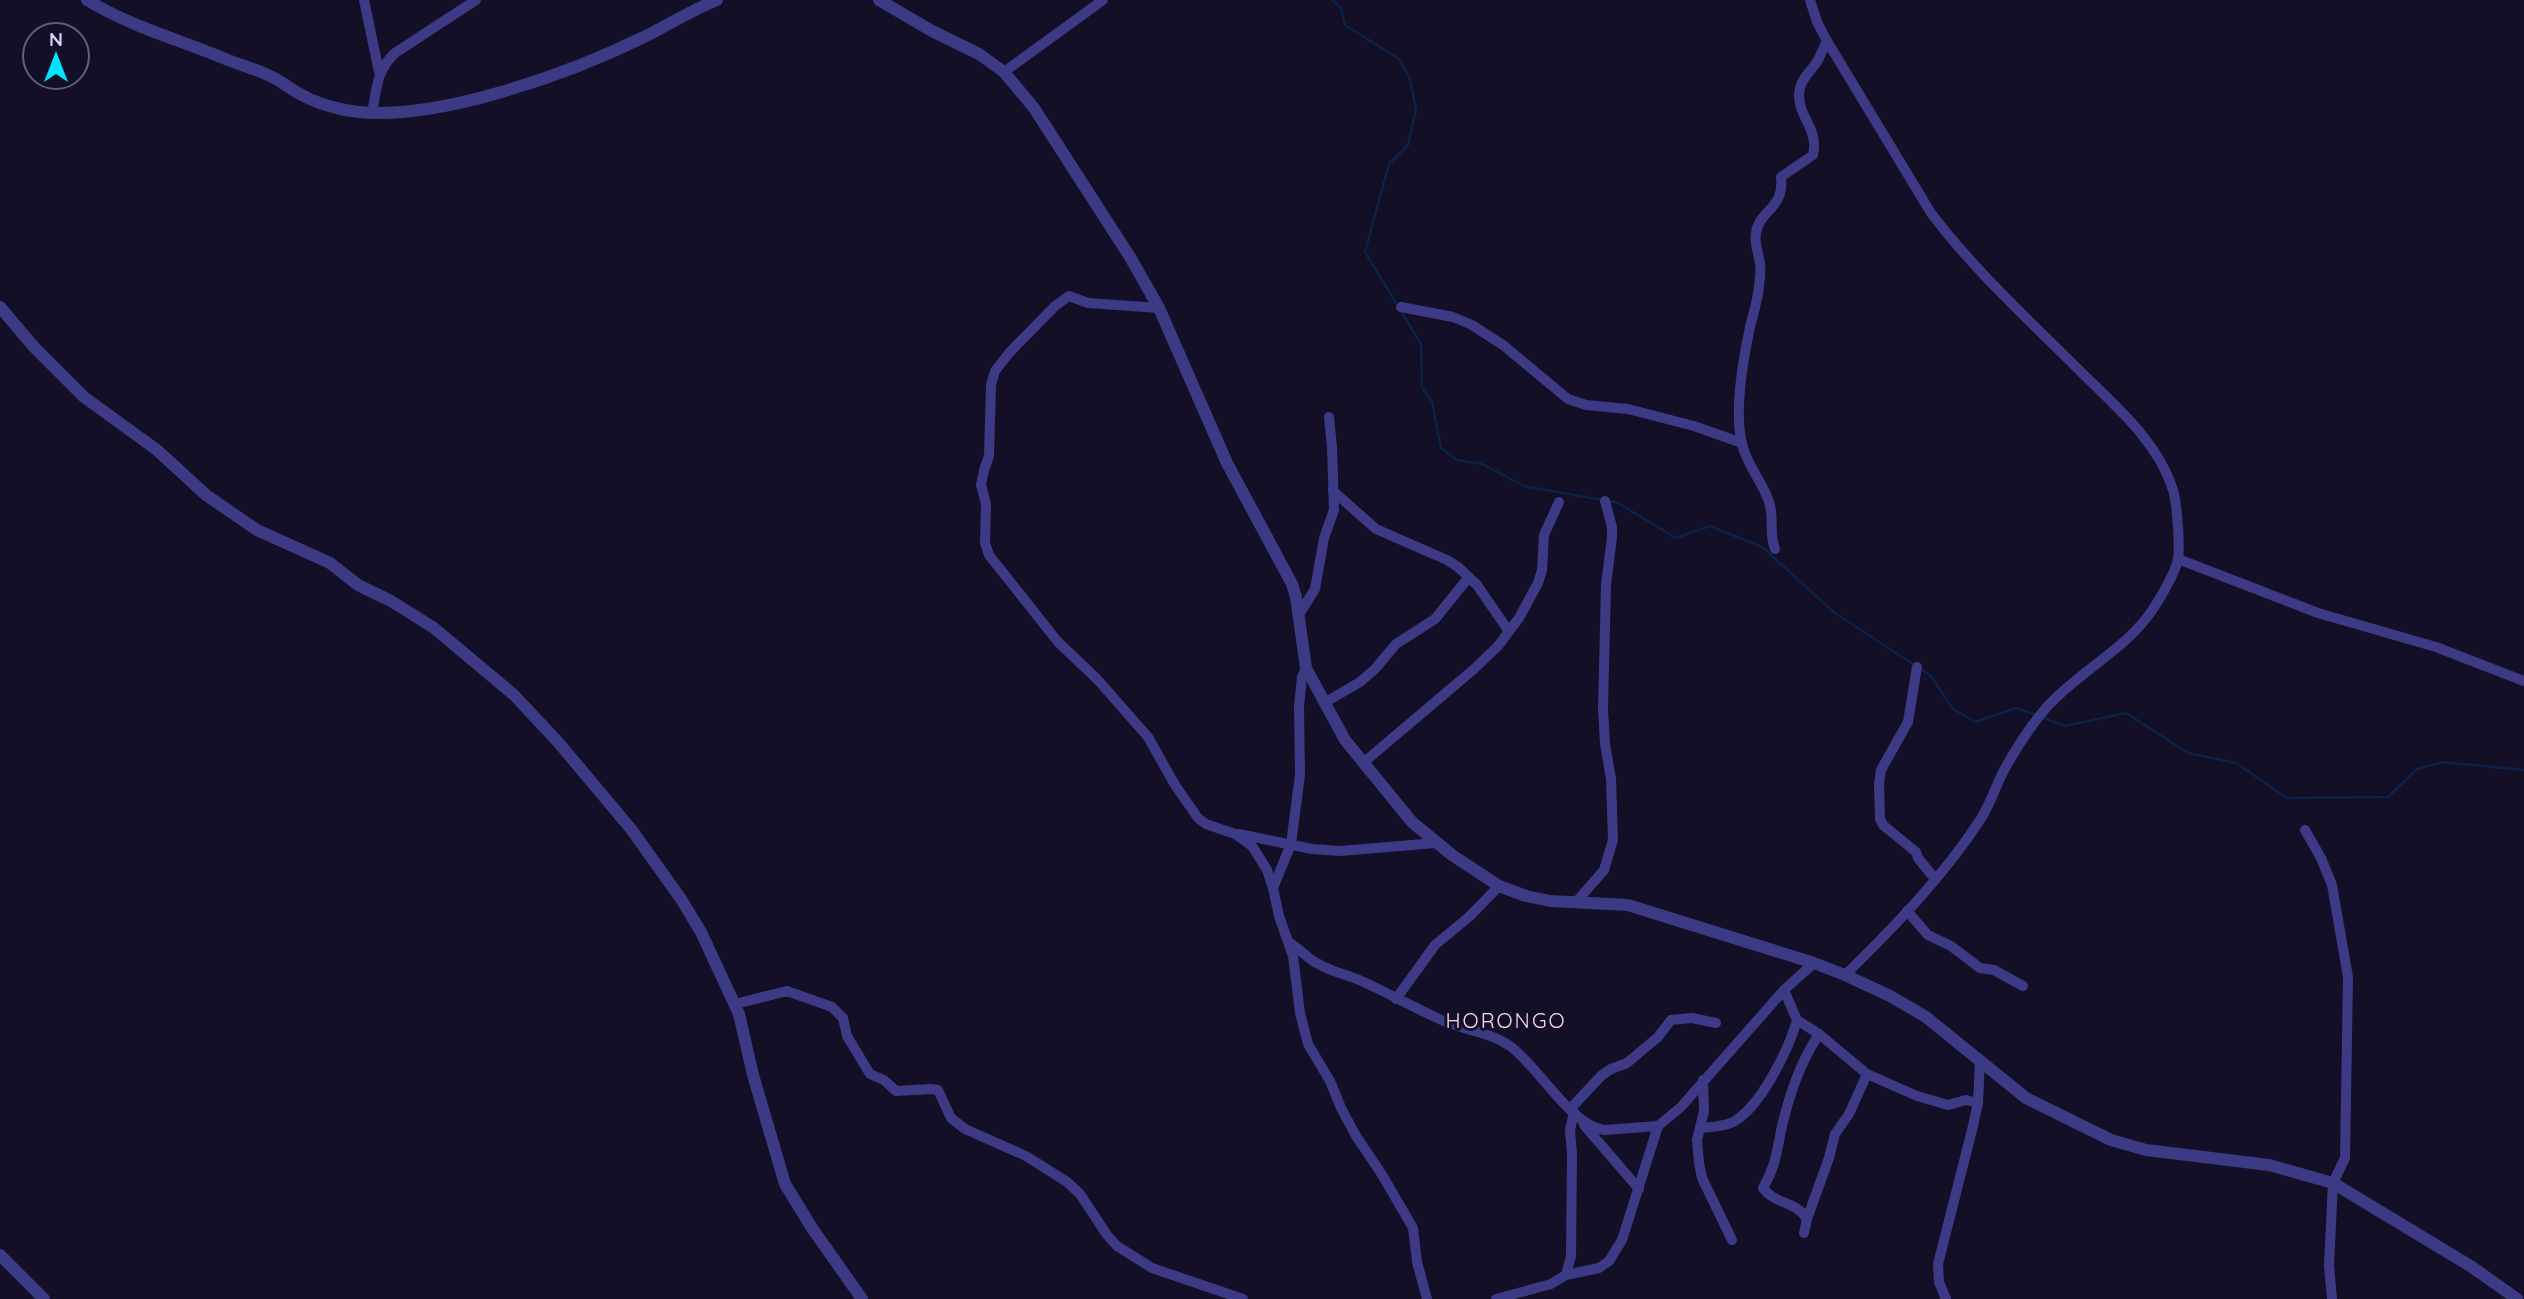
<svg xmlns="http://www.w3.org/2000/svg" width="2524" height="1299" font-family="Quicksand,sans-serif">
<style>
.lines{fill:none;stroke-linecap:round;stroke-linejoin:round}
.stream{stroke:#0c2248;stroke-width:2.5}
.minor{stroke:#3d3a85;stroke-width:10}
.tertiary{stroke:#3d3a85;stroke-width:12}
.labels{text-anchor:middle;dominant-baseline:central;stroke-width:6;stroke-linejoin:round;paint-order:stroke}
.quarter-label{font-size:21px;letter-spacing:2px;fill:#ffd6f0;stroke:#130f26}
</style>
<rect width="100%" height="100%" fill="#130f26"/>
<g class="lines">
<g class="stream">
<polyline points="1332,0 1341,8 1345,25 1399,59 1409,76 1416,109 1408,145 1389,164 1365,252 1421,344 1422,388 1432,402 1441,448 1457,460 1482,464 1524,486 1602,500"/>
<polyline points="1609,501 1618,503 1676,538 1710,526 1762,547 1835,613 1931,676 1952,708 1975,722 2016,708 2036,715"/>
<polyline points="2042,717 2064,726 2126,713 2188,753 2236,763 2287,798 2388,797 2417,769 2442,762 2524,770"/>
</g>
<g class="minor">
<polyline points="364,0 379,72"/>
<path d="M1810,0L1817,22L1827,41L1931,213C1974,270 2029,320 2080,371C2115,406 2158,441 2173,490C2177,503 2180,545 2178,559C2175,574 2163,593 2155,606C2129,648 2080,670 2047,707C2030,726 2015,750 2003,772C1995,788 1990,805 1980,820C1943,877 1893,928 1845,975"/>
<polyline points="1004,72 1103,0"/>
<path d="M372,113C377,88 376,71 395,53L476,0"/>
<polyline points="1401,307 1453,317 1472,325 1503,345 1568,399 1586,405 1628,409 1694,426 1742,443"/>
<polyline points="1159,308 1088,303 1069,296 1055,306 1009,353 995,371 991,385 989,456 984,470 981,485 986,504 985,543 989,555 1058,642 1097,679 1148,737 1175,785 1198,818 1206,824 1235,834 1252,846 1267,870 1273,888"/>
<polyline points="1333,491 1376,529 1447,560 1458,567 1477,585 1508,630"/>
<path d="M1775,549C1768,531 1775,519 1769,502C1763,482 1747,466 1742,444C1734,412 1743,360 1750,327C1753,314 1758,300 1759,286C1760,279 1761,271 1760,264C1759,254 1754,244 1756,233C1759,210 1785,209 1781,177L1813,155C1819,128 1798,118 1799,93C1800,79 1811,72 1818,60C1821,54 1824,47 1827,41"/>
<polyline points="2178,559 2318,613 2436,647 2524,681"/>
<polyline points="1298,616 1315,589 1324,538 1334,510 1332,447 1329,417"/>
<polyline points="1917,667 1908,722 1881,770 1879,784 1880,819 1883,825 1916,852 1918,858 1935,879"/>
<polyline points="1306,668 1302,677 1299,706 1300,775 1291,844 1273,888 1279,916 1293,956 1300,1013 1308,1044 1330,1081 1341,1108 1356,1136 1381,1173 1413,1228 1417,1262 1427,1299"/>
<polyline points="1324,703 1360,682 1375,669 1396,644 1435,619 1469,577"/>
<polyline points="1363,763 1474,669 1498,646 1519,618 1538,583 1542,570 1544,535 1559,502"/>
<polyline points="2305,830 2321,858 2332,885 2348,977 2345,1158 2333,1183 2329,1265 2332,1299"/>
<polyline points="1239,834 1312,849 1340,851 1436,843"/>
<polyline points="1577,901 1604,870 1613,840 1611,779 1605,744 1603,709 1606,585 1612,537 1612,527 1605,501"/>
<polyline points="1907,911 1928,935 1951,946 1980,968 1994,970 2023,986"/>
<path d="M1290,943C1299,948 1306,957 1315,962C1329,971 1344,974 1359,980C1389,993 1416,1009 1446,1022C1467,1031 1490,1032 1510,1046C1539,1067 1570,1125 1604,1130L1658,1126"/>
<polyline points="1784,990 1797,1020 1819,1034 1867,1074 1917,1096 1948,1105 1966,1100 1978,1103"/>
<polyline points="1396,999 1435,945 1470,916 1499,886"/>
<polyline points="735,1004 787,991 832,1007 843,1018 847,1036 870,1074 884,1080 896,1091 931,1089 938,1090 951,1118 965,1129 1026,1156 1067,1182 1080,1194 1107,1235 1117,1246 1152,1268 1243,1299"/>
<polyline points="1703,1080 1704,1111 1697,1140 1699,1163 1702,1178 1732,1240"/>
<polyline points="1570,1109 1602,1075 1611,1069 1627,1063 1658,1037 1671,1020 1692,1018 1716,1023"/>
<polyline points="1584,1125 1639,1189"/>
<path d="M1700,1128C1711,1127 1723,1127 1733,1122C1760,1108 1789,1049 1797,1020"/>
<polyline points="1807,1219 1829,1158 1835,1134 1849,1114 1867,1074"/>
<path d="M1804,1233L1807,1219C1795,1200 1775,1205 1763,1188C1776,1166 1777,1150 1782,1126C1790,1093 1800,1063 1819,1034"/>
<polyline points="1566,1275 1571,1256 1572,1154 1570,1130 1574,1112"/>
<polyline points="1496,1299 1551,1284 1566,1275 1599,1268 1609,1261 1622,1240 1658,1126 1681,1107 1784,990 1814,963"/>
<polyline points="1946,1299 1939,1282 1938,1264 1973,1126 1978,1103 1980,1060"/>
</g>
<g class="tertiary">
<path d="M87,0C131,27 181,40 228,60C241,65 255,69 268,75C280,80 289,88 300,94C314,102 330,107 345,110C428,126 571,73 646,36C670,24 692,10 717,0"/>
<polyline points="879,0 932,31 979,54 1004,72 1034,108 1130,257 1159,308 1227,463 1292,584 1296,597 1306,668 1345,740 1412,822 1452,855 1499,886 1526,896 1550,901 1628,905 1814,963 1845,975 1890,996 1926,1017 2026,1098 2111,1140 2146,1150 2269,1165 2333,1183 2472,1267 2517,1299"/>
<polyline points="0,307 34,347 84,397 157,450 206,495 257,530 330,563 358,585 391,601 434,628 514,695 558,742 631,829 681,899 701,932 739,1014 753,1075 785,1184 812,1228 862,1299"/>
<polyline points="0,1255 44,1299"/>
</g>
</g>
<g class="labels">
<g class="quarter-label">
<text x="1506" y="1020">HORONGO</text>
</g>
</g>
<g transform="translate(56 56)"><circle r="33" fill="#130f26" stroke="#625e7d" stroke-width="2"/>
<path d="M0-5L12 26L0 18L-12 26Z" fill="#00e5ff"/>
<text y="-10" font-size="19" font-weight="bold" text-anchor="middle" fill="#d9d4ff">N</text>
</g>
</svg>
